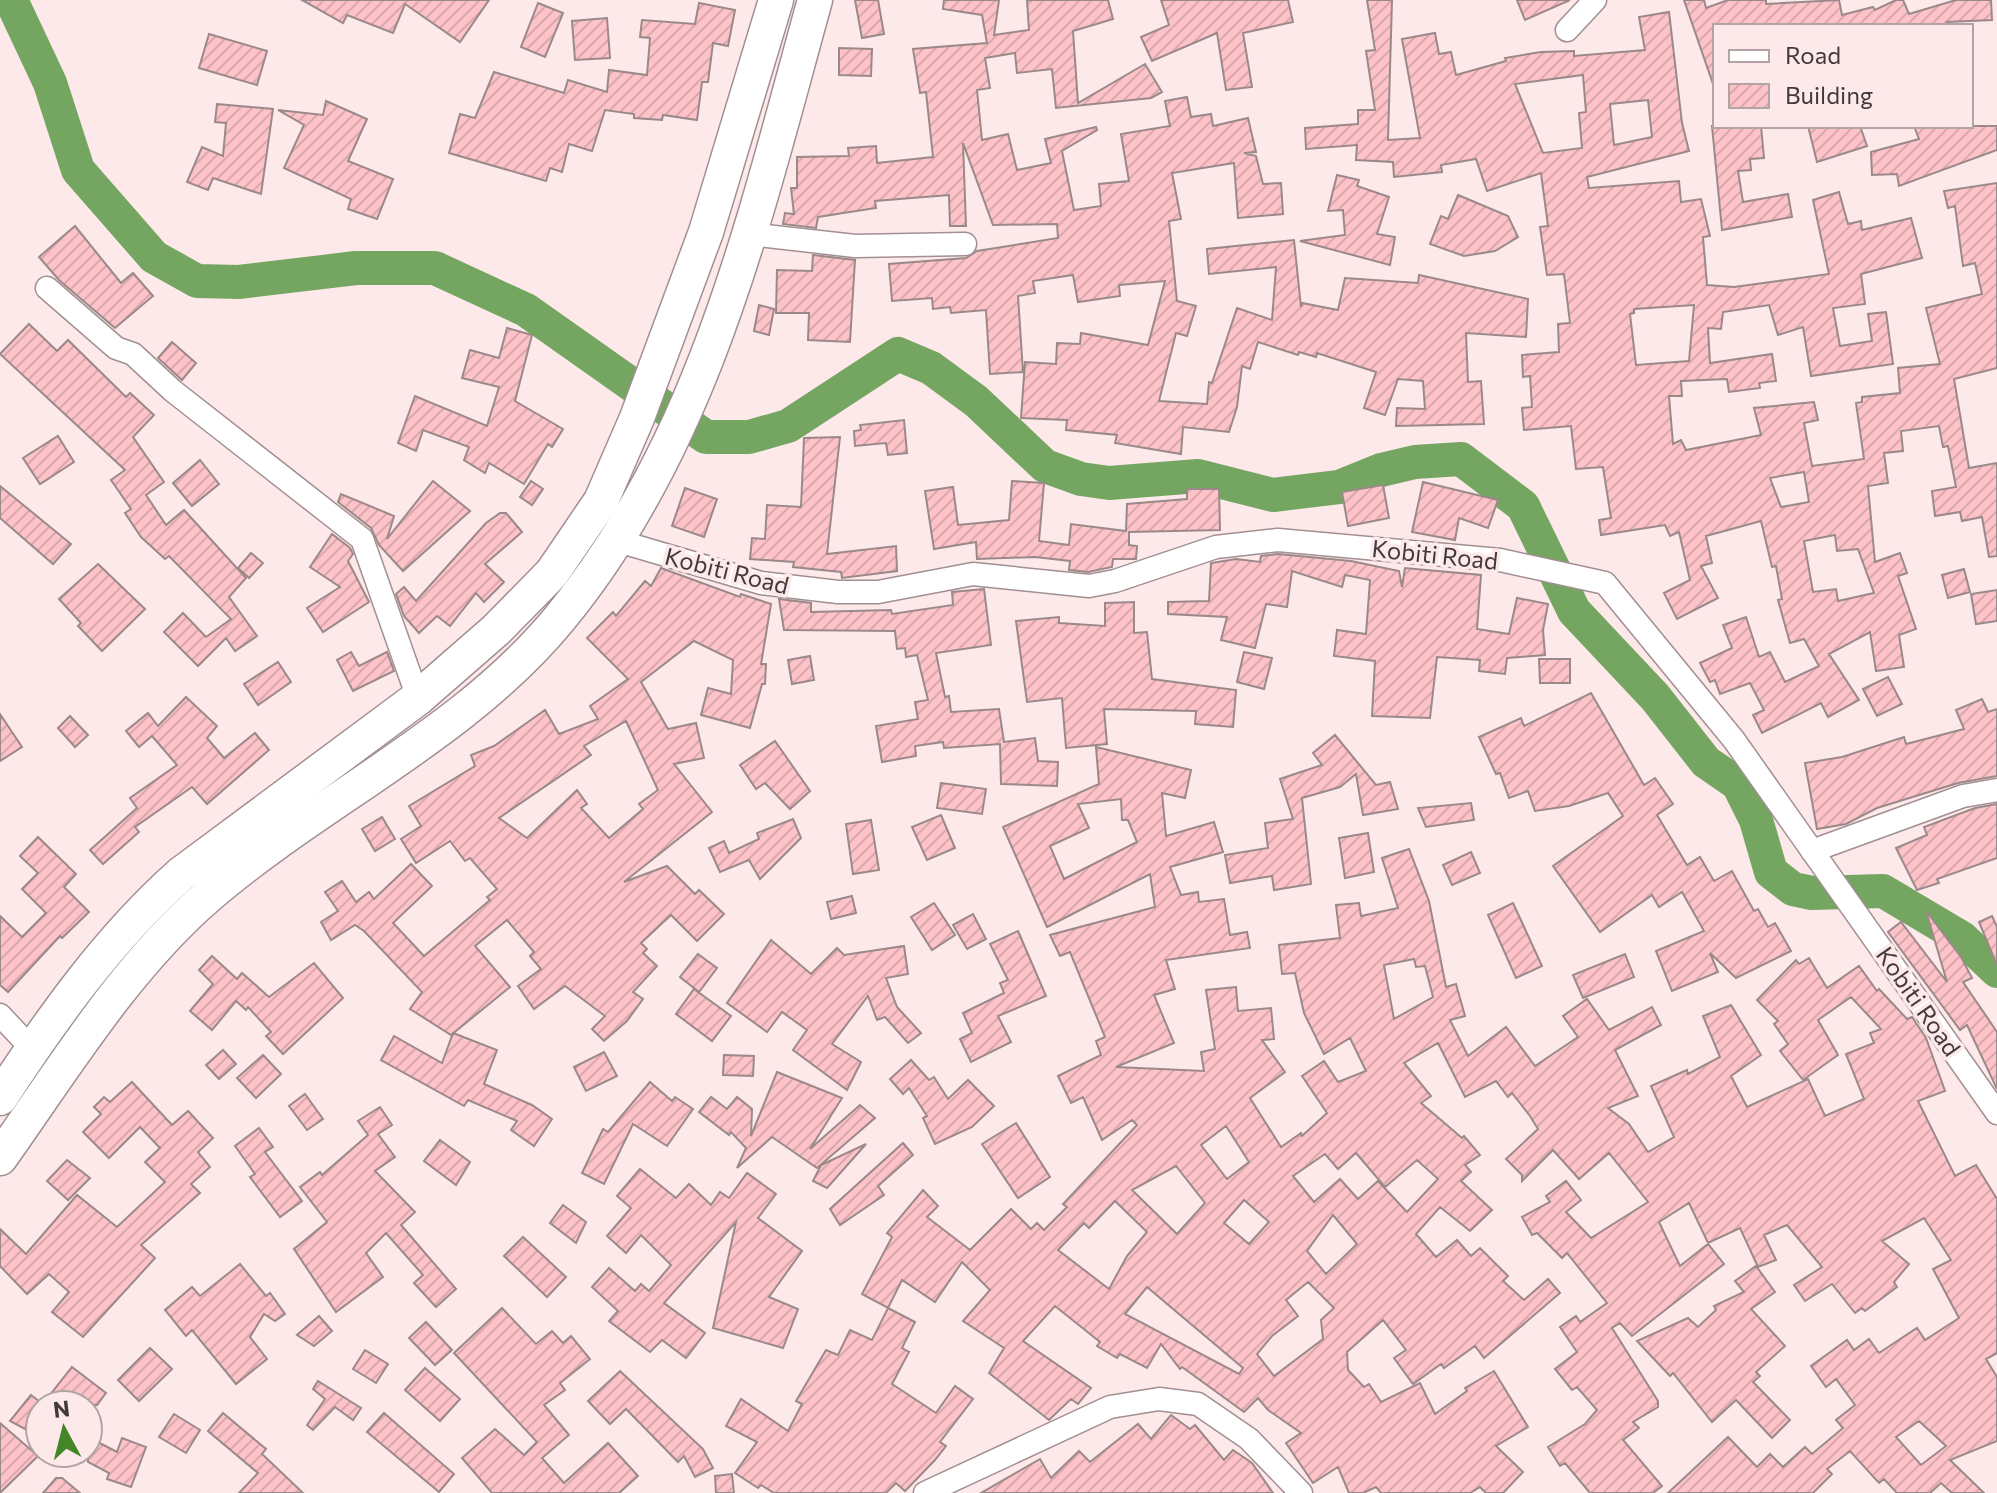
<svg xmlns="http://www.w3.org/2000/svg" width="1997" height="1493" font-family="Commissioner,sans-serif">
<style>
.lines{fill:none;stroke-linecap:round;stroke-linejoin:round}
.river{stroke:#74a661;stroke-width:34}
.building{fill:url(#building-hatch);stroke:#9b898a;stroke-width:2;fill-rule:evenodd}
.street-casing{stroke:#a28f91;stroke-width:25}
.primary-casing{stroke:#a28f91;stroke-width:37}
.street{stroke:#fff;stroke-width:22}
.primary{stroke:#fff;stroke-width:34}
.labels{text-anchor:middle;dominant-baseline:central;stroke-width:7;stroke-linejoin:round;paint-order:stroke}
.street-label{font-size:24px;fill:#423a3a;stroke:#fde9ea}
</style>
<defs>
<pattern id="building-hatch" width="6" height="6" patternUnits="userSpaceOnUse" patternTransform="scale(2)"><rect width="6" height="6" fill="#fdc3c9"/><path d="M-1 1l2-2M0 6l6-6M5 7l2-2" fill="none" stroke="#daa8ad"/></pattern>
</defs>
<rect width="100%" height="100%" fill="#fde9ea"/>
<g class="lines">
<polyline class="river" points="11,0 50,83 78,170 154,257 197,281 239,282 356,268 435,268 526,310 706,437 749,437 788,426 898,354 931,368 976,401 1045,466 1081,479 1109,483 1198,476 1273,495 1339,487 1381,470 1415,462 1461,459 1523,506 1574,611 1655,697 1706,762 1738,784 1756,820 1771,872 1793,889 1812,893 1883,891 1962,938 1997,971"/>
</g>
<g class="building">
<polygon points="302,0 489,0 460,42 405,4 393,33 347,15 343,23"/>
<polygon points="855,0 878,0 884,34 862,38"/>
<polygon points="944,0 999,0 994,35 1029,30 1027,0 1108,0 1113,19 1073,31 1078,103 1145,64 1162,92 1151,98 1056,108 1052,69 1017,73 1015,53 985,58 990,88 977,90 982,140 1008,134 1017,170 1051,163 1045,139 1096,127 1097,130 1062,151 1074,210 1101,206 1099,184 1129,181 1121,134 1170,126 1165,101 1187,97 1191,117 1211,114 1213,126 1248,118 1256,152 1244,153 1256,156 1263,184 1281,183 1283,214 1238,218 1234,163 1172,173 1181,219 1169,221 1177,301 1196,306 1187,336 1176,333 1159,401 1207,404 1209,382 1212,383 1237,308 1272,320 1276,267 1209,274 1207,249 1294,240 1301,307 1302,303 1338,310 1345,278 1418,283 1419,275 1528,299 1526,337 1466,333 1468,382 1481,381 1484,424 1396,426 1397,408 1425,409 1423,381 1398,379 1385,415 1364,408 1376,372 1317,353 1316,357 1299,352 1298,355 1258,342 1250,369 1242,366 1237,407 1229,432 1183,427 1181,454 1115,443 1117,435 1066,430 1067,420 1021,418 1025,362 1056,364 1057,343 1080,344 1081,333 1148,345 1165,281 1119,285 1120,296 1078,302 1073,275 1033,281 1035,293 1018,296 1023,372 990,374 986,310 951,313 950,307 933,309 932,298 892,301 889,264 966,258 977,251 1058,238 1057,224 993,225 963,143 966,226 950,226 949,195 875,201 876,208 818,217 816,228 783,224 785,213 794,214 791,188 797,188 797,157 849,156 848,148 876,146 877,163 933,157 926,92 920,93 913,49 987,43 982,15 943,9"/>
<polygon points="1161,0 1288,0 1293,22 1243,33 1252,87 1226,90 1217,33 1152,61 1141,37 1169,25"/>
<path d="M1367,0H1392L1388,140L1420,138L1402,39L1435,33L1439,54L1451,52L1456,75L1506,61L1505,58L1541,52L1574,51V56L1645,50L1639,17L1669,12L1682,123L1689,151L1587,177L1589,188L1679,181L1681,202L1701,199L1710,236L1703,237L1707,285L1734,287L1829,274L1813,200L1839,192L1848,224L1861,221L1862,230L1911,218L1922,258L1861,274L1865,304L1833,308L1840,346L1872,341L1868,314L1886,312L1893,364L1811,376L1803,327L1778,335L1769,305L1723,312L1721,329L1708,328L1710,363L1772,354L1776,381L1759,383L1760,388L1729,392L1727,379L1681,381L1682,396H1669L1673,444L1681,440L1686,450L1761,435L1754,408L1814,402L1818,420L1804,423L1812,466L1864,459L1856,403L1862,402V397L1900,393L1898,368L1940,364L1926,308L1982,294L1975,263L1963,266L1955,206L1948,208L1944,191L1997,183V368L1954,379L1969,468L1997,463V556L1989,557L1982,517L1962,521L1960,512L1935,516L1932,491L1956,487L1948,446L1943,447L1939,426L1901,431L1903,451L1884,453L1888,483L1868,486L1875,562L1900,553L1907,573L1898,576L1916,629L1899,635L1904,667L1876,671L1870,632L1829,654L1859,700L1828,717L1821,703L1762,733L1753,715L1764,710L1750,683L1720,694L1715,680L1710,682L1700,663L1732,648L1723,625L1746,617L1759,657L1770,652L1785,682L1819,666L1804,639L1790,643L1778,600L1782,599L1776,566L1772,567L1761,521L1706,536L1712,563L1701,566L1718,598L1677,619L1664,593L1690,580L1679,532L1670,536L1665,525L1601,535L1599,520L1611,518L1603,467L1576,469L1571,426L1524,430L1522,408L1532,407L1530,376L1523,377L1522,355L1559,352L1558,324L1570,323L1564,274L1547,275L1540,227L1548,226L1541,173L1487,191L1476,159L1441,165L1442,172L1394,177L1393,162L1356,160L1357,145L1306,149L1305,128L1358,124V110H1375L1366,51L1375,50ZM1583,75L1586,112L1579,113L1582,148L1543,153L1515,84ZM1648,100L1652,137L1614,145L1610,104ZM1694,305L1689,361L1636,365L1630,314L1634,313V309ZM1804,472L1809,502L1781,507L1770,478ZM1835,535L1837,551L1858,549L1874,593L1838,601L1836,589L1813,592L1804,541Z"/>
<polygon points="1517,0 1570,0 1525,20"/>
<polygon points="1684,0 1704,0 1706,8 1728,0 1766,0 1766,4 1839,0 1842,15 1873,7 1875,10 1896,0 1903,0 1909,14 1956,0 1991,0 1992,20 1947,22 1948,26 1715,26 1713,84"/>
<polygon points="538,3 563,13 545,57 521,47"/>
<polygon points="699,3 735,10 728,46 713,43 708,82 702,82 697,120 663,115 662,120 634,118 634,114 605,110 592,151 569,144 562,172 550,168 546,181 449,153 460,114 475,118 494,72 564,93 568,80 607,92 609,70 647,75 650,38 640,37 642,20 695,24"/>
<polygon points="607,18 610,58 575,60 572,21"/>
<polygon points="209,34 267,51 257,85 199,68"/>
<polygon points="839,48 872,49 871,76 839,75"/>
<polygon points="326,101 367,119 348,161 393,179 377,219 348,209 351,199 284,168 304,125 278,110 323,115"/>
<polygon points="217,104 273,109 261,194 213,178 208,190 187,182 202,147 223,156 226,123 215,122"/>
<polygon points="1712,126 1761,126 1764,158 1750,159 1751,170 1738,171 1743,202 1788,194 1792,217 1722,230"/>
<polygon points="1808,126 1860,126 1867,146 1817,162"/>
<polygon points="1914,126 1997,126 1997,150 1899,186 1897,174 1872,175 1871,152 1919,139"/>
<polygon points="1337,175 1359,180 1357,186 1389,197 1377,234 1395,237 1390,265 1300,241 1345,235 1343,210 1328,211"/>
<polygon points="1458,195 1508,216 1518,237 1495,251 1464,256 1430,244 1441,216 1448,219"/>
<polygon points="75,226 121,283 133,273 153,296 115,328 59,280 39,257"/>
<polygon points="813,255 855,260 850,342 808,340 809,313 776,313 777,270 812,271"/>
<polygon points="759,305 774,309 769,335 754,331"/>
<polygon points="29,324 57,351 68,340 126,397 130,393 154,415 133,437 164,482 146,495 166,525 184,510 246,578 229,597 257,636 235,651 226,638 198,666 164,632 183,613 206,637 231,619 169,556 165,559 141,537 125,513 131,509 111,480 125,470 0,354"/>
<polygon points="507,328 532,335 515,401 563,429 552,447 548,444 524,484 489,463 485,473 464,460 469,447 423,430 416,451 398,443 415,396 487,426 499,387 462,378 470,350 499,358"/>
<polygon points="172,342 196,363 182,380 158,358"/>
<polygon points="904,420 907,453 888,455 886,443 855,446 854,431 861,430 860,425"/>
<polygon points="58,436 74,462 40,484 23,458"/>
<polygon points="840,437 827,554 896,546 897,571 842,578 841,572 793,567 794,562 750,559 752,538 765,539 767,505 801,507 804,438"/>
<polygon points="200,460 219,484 192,506 173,483"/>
<polygon points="433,481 470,511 403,571 379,545 371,528 338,502 341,494 394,516 387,539"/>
<polygon points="531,481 543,489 532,505 520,497"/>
<polygon points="1012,481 1044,483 1039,541 1069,545 1071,524 1126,531 1127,504 1187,499 1187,489 1219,489 1220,530 1129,532 1129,545 1137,546 1136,559 1113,559 1112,567 1088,572 1069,570 1070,561 1035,557 977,559 976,542 934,549 925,491 953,487 958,525 1009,520"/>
<polygon points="1423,482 1498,500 1488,528 1459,518 1455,540 1412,532"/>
<polygon points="1383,485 1389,518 1348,526 1342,492"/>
<polygon points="0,486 71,544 53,564 0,518"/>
<polygon points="685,488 717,499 704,537 672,526"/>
<polygon points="500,513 506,513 522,532 485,564 504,582 484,602 476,593 450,626 437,616 419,633 404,616 396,594 404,587 416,601 486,523"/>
<polygon points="332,534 350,548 353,554 348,561 369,602 323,632 307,608 340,587 310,567"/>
<polygon points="251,553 263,563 249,578 238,568"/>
<polygon points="1278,554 1351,561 1399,571 1402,587 1405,568 1481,575 1477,629 1509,634 1517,598 1548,604 1543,630 1545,655 1507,658 1505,674 1479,671 1480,660 1437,657 1430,718 1372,716 1375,661 1334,656 1337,630 1366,634 1370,580 1345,575 1342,587 1292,571 1287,607 1266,604 1255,648 1221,640 1227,617 1168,614 1168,602 1209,601 1211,563 1236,559 1260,562 1261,556"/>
<polygon points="98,564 145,609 102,651 78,626 81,623 59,599"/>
<path d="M661,568L740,597L741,594L771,604L761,664H766L765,684H762L750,728L701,715L708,688L731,694L733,660L694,641L641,682L668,729L696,723L704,758L674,764L712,812L624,882L667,866L695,894L699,890L724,914L697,941L671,915L641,943L647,949L643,953L657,966L633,992L643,999L627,1021L604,1041L592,1029L605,1016L565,986L534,1009L518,986L541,969L530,956L534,952L507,920L475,946L510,987L451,1035L410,1009L422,992L364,931L355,925L331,940L321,922L338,911L325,892L342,881L356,902L369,892L374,899L411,864L432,886L393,923L424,956L490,900L487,897L497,889L470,858L465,861L450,841L416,863L401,839L421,826L409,806L475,766L471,755L494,746L545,710L559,734L598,719L590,706L628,679L587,638L613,612L616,616L645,581L651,586ZM626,721L658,790L639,804L643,809L609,838L581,808L587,804L577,790L527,838L499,818L591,755L584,746Z"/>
<polygon points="1964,569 1970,592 1948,598 1942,575"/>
<polygon points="984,589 991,645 936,653 945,697 949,696 951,712 999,709 1004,742 1035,738 1038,761 1058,762 1057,786 1001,784 1000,744 944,748 943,742 915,746 916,756 882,762 876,726 918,719 915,702 928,700 917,655 906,657 905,648 897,649 895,631 784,630 779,599 811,603 811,612 891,610 892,614 953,605 952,592"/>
<polygon points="1997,590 1997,621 1976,624 1971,594"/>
<polygon points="1134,602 1134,633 1147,632 1152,679 1236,690 1233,727 1195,724 1196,711 1104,709 1107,744 1066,748 1062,698 1027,702 1016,621 1059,617 1059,623 1105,626 1105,603"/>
<polygon points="351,652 359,666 387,652 394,671 353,691 337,660"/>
<polygon points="1244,652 1272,658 1264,689 1237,682"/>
<polygon points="810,656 814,680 792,684 788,660"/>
<polygon points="1539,659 1570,659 1570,683 1540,683"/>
<polygon points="278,662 291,682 258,705 244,684"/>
<polygon points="1888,677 1902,704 1877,716 1863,689"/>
<polygon points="1591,693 1644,785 1655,778 1673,804 1657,815 1687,865 1700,857 1714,881 1732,871 1754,911 1758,909 1768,927 1775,923 1791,951 1736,978 1710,953 1718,972 1672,991 1656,951 1704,931 1682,892 1659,907 1652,895 1600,932 1553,866 1623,816 1608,793 1569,806 1535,811 1528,791 1509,798 1500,773 1496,774 1479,737 1521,718 1524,726"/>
<polygon points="186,697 217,726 207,738 224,758 255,733 269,750 207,804 192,787 135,827 139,832 103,864 90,850 137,808 130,798 177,765 152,736 139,747 126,731 148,713 158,726"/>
<polygon points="1982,699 1988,712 1997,709 1997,776 1958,783 1877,808 1846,824 1817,829 1805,763 1842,757 1904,737 1906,744 1964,729 1956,710"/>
<polygon points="0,714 22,747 0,761"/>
<polygon points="70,716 88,735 75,747 58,728"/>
<polygon points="1335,735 1376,785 1390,782 1398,809 1363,815 1356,774 1340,787 1302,798 1311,884 1274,890 1272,876 1230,883 1225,855 1268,848 1265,823 1293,819 1280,779 1322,765 1313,753"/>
<polygon points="775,741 810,791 790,809 765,783 756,789 740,765"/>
<path d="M1096,747L1191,770L1185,798L1162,793L1166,836L1214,822L1223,852L1170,867L1181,895L1198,892L1199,902L1224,899L1230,935L1247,932L1250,948L1166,960L1175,989L1154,995L1174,1043L1116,1067L1204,1071L1201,1052L1215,1049L1206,990L1236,987L1238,1011L1271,1008L1274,1039L1262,1040L1285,1072L1250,1098L1281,1147L1301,1133L1302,1136L1327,1113L1302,1076L1324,1061L1338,1082L1366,1071L1350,1038L1324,1054L1304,1013L1295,973L1282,974L1279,945L1340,938L1336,905L1359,903L1361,916L1398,908L1382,858L1409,849L1429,901L1446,987L1456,984L1465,1016L1450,1020L1468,1056L1506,1027L1535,1066L1578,1037L1563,1016L1587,999L1609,1030L1652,1007L1661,1025L1615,1050L1638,1096L1608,1108L1629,1124L1648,1152L1674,1137L1651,1086L1687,1070L1688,1074L1720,1057L1703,1016L1731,1005L1761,1055L1731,1076L1747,1107L1808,1079L1825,1116L1864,1099L1846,1054L1874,1043L1870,1033L1881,1029L1851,997L1818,1020L1838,1055L1803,1080L1780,1051L1788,1044L1774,1024L1778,1021L1757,1000L1796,960L1799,964L1809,958L1827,988L1859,966L1877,991L1879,989L1907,1019L1912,1017L1926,1038L1945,1091L1918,1101L1955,1176L1976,1165L1997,1199V1353L1986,1359L1997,1377V1441L1950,1460L1984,1493H1952L1941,1483L1930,1493H1897L1884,1479L1879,1483L1850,1451L1827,1469L1832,1474L1813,1493H1668L1728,1437L1757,1467L1770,1454L1783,1467L1805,1447L1812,1454L1843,1428L1836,1420L1855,1405L1836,1379L1826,1387L1811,1366L1847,1340L1854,1350L1869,1339L1879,1353L1917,1328L1925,1340L1959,1318L1933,1269L1951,1260L1924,1218L1882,1241L1909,1264L1894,1282L1897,1287L1865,1311L1862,1308L1855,1313L1832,1284L1805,1301L1794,1285L1822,1267L1787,1225L1764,1235L1776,1260L1758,1267L1740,1228L1708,1243L1689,1203L1659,1222L1680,1266L1708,1244L1724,1264L1632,1336L1620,1323L1612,1328L1658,1401V1407L1633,1422L1639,1428L1623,1440L1662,1486L1653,1493H1590L1565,1463L1560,1466L1548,1447L1585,1424L1597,1410L1577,1387L1572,1390L1555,1369L1577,1352L1560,1327L1576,1316L1580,1322L1607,1303L1567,1253L1562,1258L1537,1233L1532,1235L1522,1217L1550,1202L1546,1196L1566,1181L1581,1200L1566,1212L1591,1238L1648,1202L1609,1153L1579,1179L1553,1150L1522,1181V1175L1506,1159L1538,1129L1530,1116L1512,1093L1508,1097L1496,1081L1465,1097L1438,1043L1404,1063L1431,1096L1421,1103L1462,1138L1464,1136L1480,1155L1465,1165L1471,1172L1461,1181L1492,1210L1470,1231L1440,1207L1416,1234L1436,1257L1457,1240L1471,1256L1480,1248L1508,1276L1503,1281L1524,1300L1548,1279L1560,1293L1484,1358L1475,1346L1444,1368L1441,1364L1413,1384L1394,1358L1406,1350L1383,1320L1347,1352L1348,1370L1364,1387L1369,1384L1381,1402L1420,1383L1435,1414L1467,1391L1465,1388L1494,1371L1528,1427L1496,1446L1523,1472L1503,1493H1486L1480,1487L1470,1493H1381L1376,1487L1363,1493H1349L1338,1467L1313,1483L1286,1443L1301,1433L1268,1410L1258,1398L1244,1412L1182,1367L1180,1369L1161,1344L1147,1368L1120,1354L1117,1358L1097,1346L1100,1342L1055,1306L1023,1341L1091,1388L1078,1404L1071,1399L1049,1420L989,1373L1004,1348L963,1321L990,1290L962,1262L935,1302L902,1280L888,1308L862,1294L892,1237L887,1233L923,1190L938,1206L927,1217L970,1250L1011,1209L1031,1229L1037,1223L1044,1230L1067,1207L1063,1204L1137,1125L1132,1120L1102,1140L1083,1097L1071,1103L1058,1076L1101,1055L1096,1041L1105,1037L1070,952L1060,956L1050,935L1155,907L1150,874L1047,927L1003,827L1099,784ZM1121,799L1122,820H1128L1137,842L1064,879L1050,846L1089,828L1078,804ZM1414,959L1416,967L1425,966L1433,997L1394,1019L1384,965ZM1226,1126L1249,1162L1227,1179L1201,1145ZM1356,1153L1385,1187L1417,1160L1438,1179L1407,1212L1378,1181L1358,1199L1340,1179L1314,1202L1293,1176L1325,1154L1338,1169ZM1176,1166L1205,1203L1177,1234L1132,1190ZM1244,1200L1269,1222L1249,1244L1224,1223ZM1115,1201L1147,1232L1127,1256L1109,1289L1058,1250L1084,1223L1089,1228ZM1333,1215L1357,1244L1326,1274L1307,1251ZM1308,1282L1334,1308L1321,1320L1323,1339L1274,1376L1257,1354L1272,1336L1298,1316L1286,1300ZM1147,1287L1243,1368L1239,1374L1125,1314ZM1919,1421L1946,1446L1921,1465L1896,1437Z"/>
<polygon points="941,783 986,789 982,814 937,808"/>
<polygon points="1471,803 1474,820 1426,827 1418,808"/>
<polygon points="1997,804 1997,858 1937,879 1939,883 1917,890 1896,848 1927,835 1924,827 1975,808"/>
<polygon points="941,815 955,848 927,860 912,827"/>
<polygon points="382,817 395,839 375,851 362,829"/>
<polygon points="793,819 801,838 760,879 749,860 720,872 709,848 724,841 729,853 759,839 757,833"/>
<polygon points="871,820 879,870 853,874 846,824"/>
<polygon points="1368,833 1374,872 1345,878 1339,838"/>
<polygon points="38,837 76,874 64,887 89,912 62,938 60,936 8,992 0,985 0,916 22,937 46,913 22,889 38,873 20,856"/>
<polygon points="1471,852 1480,873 1452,885 1443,865"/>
<polygon points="852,896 856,913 831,919 827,902"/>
<polygon points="934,903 955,935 932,950 911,917"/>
<polygon points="1513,903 1542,966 1516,978 1488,915"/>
<polygon points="1926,911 1961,957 1972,978 1963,982 1997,1032 1997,1089 1967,1025 1960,1030 1888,932 1901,922 1947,982"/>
<polygon points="973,914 986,939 967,949 953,925"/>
<polygon points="1992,916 1997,927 1997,965 1979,922"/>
<polygon points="1018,931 1046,996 998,1016 1011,1042 971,1062 960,1039 972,1033 963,1013 1004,993 1000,983 1008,980 990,944"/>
<polygon points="771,940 811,974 837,948 844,955 904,946 908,974 886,978 897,1007 921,1033 908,1043 885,1017 877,1020 868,996 832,1044 861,1062 847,1090 793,1050 807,1030 782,1012 767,1032 727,1003"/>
<polygon points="698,954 717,968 699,992 680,977"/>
<polygon points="1625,954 1634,977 1583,998 1573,975"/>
<polygon points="212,956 237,979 242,973 269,997 314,963 343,998 283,1054 266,1036 271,1032 248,1007 246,1010 236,1001 212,1030 190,1011 213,984 199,970"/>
<polygon points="694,989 731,1016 712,1041 676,1014"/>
<polygon points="453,1033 497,1050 484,1084 532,1105 552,1119 534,1146 511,1130 517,1121 468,1100 464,1106 381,1060 394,1036 442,1063"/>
<polygon points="223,1050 236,1064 219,1079 206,1065"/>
<polygon points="604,1052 617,1076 586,1091 574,1067"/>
<polygon points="263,1055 281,1074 256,1098 237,1078"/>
<polygon points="724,1055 754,1056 753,1076 723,1075"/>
<polygon points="911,1060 929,1080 934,1077 948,1099 968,1080 994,1106 972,1127 935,1144 923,1118 927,1116 909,1088 903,1094 890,1079"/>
<polygon points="777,1072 842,1098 810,1149 860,1105 875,1118 817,1168 772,1137 737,1168 746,1148 731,1132 729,1135 699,1112 711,1097 727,1109 737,1097 752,1109 751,1136"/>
<polygon points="132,1082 172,1125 188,1111 213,1138 198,1152 210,1167 191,1184 200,1193 141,1245 155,1258 83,1337 52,1312 69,1292 49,1274 27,1294 0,1266 0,1229 26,1254 77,1195 117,1227 165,1182 145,1162 160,1148 140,1127 109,1158 83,1132 101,1114 94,1107 104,1097 110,1102"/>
<polygon points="650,1082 672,1101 675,1097 693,1109 667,1146 633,1124 604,1184 582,1173 603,1129 608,1132"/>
<polygon points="305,1094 323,1119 307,1130 289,1106"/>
<polygon points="380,1107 392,1125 378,1134 395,1157 375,1171 415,1212 401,1225 456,1289 436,1307 414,1283 423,1275 386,1233 366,1253 383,1277 336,1312 294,1249 327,1222 300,1187 320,1172 322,1175 368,1135 358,1121"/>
<polygon points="1016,1123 1050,1177 1018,1198 982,1144"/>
<polygon points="259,1128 273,1147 265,1152 302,1201 280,1217 250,1177 255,1174 235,1146"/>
<polygon points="440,1140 470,1162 456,1185 424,1161"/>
<polygon points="903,1143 913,1155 878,1186 884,1195 840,1225 830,1209"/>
<polygon points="866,1144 827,1188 813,1181 821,1165"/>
<polygon points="67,1160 90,1178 68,1200 47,1181"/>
<polygon points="640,1169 676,1198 689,1184 711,1205 720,1192 729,1198 747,1173 776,1194 758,1218 802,1251 769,1297 798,1309 783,1348 713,1328 736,1222 664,1303 705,1333 686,1358 662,1340 650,1352 609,1321 618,1311 592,1287 609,1268 635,1291 641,1284 649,1291 671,1265 641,1235 626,1253 607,1236 631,1208 617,1196"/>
<polygon points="563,1205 586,1222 576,1243 550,1223"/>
<polygon points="523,1237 566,1277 547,1297 504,1256"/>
<polygon points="240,1264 266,1296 270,1293 285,1314 275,1321 264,1314 250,1337 267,1359 236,1384 192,1330 186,1336 165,1310 192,1287 200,1296"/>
<polygon points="1756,1266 1775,1292 1751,1309 1785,1346 1756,1372 1760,1376 1753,1382 1790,1420 1772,1438 1736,1400 1712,1422 1673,1373 1670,1376 1637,1341 1688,1318 1698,1327 1716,1310 1714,1306 1744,1292 1735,1281"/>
<polygon points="502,1308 536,1344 552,1331 563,1343 571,1336 590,1359 560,1383 565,1390 544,1405 569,1435 542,1458 564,1483 608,1443 638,1476 619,1493 492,1493 462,1458 495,1429 524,1455 537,1442 454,1353"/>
<polygon points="888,1308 915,1322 902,1348 909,1352 892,1384 936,1413 955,1386 973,1399 940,1442 946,1446 935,1460 905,1491 896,1483 886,1493 774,1493 761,1485 758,1488 735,1473 757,1442 726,1426 741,1399 788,1431 802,1404 796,1401 826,1350 838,1355 850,1330 872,1340"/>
<polygon points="319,1316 332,1331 314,1346 297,1335"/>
<polygon points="426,1322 452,1350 435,1365 409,1338"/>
<polygon points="150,1348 172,1369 139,1401 118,1380"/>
<polygon points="365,1350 388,1364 376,1383 353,1369"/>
<polygon points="72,1367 106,1393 97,1405 42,1405"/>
<polygon points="425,1368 460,1399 440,1421 405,1390"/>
<polygon points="620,1371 703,1449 713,1468 695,1477 684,1456 678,1462 626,1409 610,1424 588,1401"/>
<polygon points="318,1381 361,1408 353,1420 335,1407 313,1430 307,1425 325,1399 313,1389"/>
<polygon points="31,1395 40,1402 40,1437 10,1421"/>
<polygon points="223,1413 266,1449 262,1454 303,1493 239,1493 258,1473 208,1431"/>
<polygon points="384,1413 454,1474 439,1492 367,1432"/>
<polygon points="174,1414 200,1430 186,1453 159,1437"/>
<polygon points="1171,1415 1190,1429 1195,1425 1224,1460 1233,1450 1252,1463 1273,1493 981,1493 1040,1459 1051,1478 1079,1451 1090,1462 1138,1424 1151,1439"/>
<polygon points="0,1423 38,1456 0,1493"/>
<polygon points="88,1437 117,1452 122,1438 146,1447 131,1487 107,1479 109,1473 88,1462"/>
<polygon points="732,1474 734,1493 716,1493 715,1476"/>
<polygon points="56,1478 62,1478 80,1493 43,1493"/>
</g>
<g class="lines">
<g class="street-casing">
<g id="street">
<polyline points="1567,30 1595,0"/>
<polyline points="749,234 855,246 965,244"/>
<polyline points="47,288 116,348 133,354 173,391 362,539 418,698"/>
<polyline points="618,541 761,583 838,592 878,592 973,574 1089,586 1115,581 1216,547 1278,540 1500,560 1605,583 1734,740 1997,1113"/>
<polyline points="1812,851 1963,796 1997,790"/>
<polyline points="0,1015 32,1049"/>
<polyline points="925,1493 1110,1407 1159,1399 1198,1404 1249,1439 1301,1493"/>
</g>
</g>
<g class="primary-casing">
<g id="primary">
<path d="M0,1098C52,1018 110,937 181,874L418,698L496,630L552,573L601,501L637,418L706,232L776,0"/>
<path d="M0,1158C64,1068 125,967 209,895C321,799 465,734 560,618C705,442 755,216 815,0"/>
</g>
</g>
<use href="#street" class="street"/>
<use href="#primary" class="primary"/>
</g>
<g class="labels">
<g class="street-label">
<text transform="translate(1435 554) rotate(6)">Kobiti Road</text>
<text transform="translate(727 570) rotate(14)">Kobiti Road</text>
<text transform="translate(1919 1001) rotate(55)">Kobiti Road</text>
</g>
</g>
<rect x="1713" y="24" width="260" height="104" fill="#fde9ea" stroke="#b2a3a4" stroke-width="2"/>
<rect x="1729" y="50" width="40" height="12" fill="#ffffff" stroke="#b2a3a4" stroke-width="2"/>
<text x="1785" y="64" font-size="24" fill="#423a3a">Road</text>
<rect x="1729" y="84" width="40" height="24" fill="url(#building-hatch)" stroke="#b2a3a4" stroke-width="2"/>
<text x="1785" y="104" font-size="24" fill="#423a3a">Building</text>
<g transform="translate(64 1429) rotate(353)"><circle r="38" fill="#fde9ea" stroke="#b2a3a4" stroke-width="2"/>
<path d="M0-6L14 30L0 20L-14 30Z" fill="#448527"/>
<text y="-12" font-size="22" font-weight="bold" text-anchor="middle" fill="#423a3a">N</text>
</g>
</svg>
